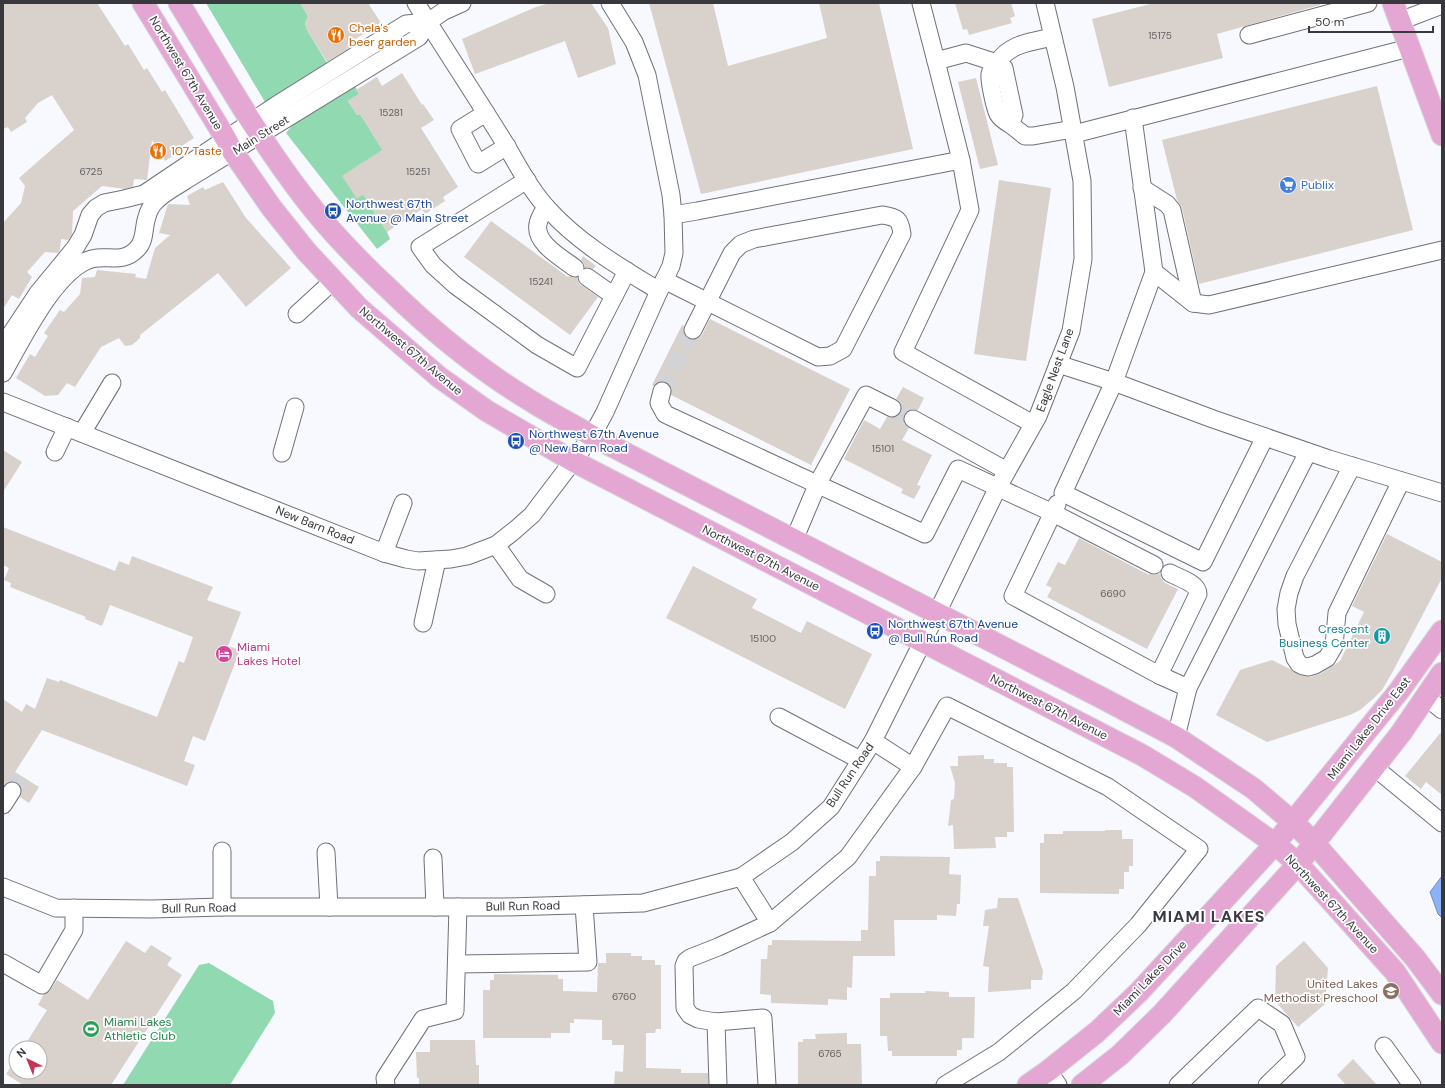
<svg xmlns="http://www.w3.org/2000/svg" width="1445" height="1088" font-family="'DM Sans',sans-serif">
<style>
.green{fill:#91d9b0}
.water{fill:#8cb2fa;stroke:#738ec1}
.building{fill:#d9d1cb}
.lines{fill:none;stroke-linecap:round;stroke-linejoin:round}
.minor-tunnel{stroke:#d1d3d7;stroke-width:17;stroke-dasharray:17 8;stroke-linecap:butt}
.minor-casing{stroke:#6f7179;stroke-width:19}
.major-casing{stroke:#d7d7d8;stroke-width:23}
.minor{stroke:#fff;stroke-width:17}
.major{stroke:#e4a7d4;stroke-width:21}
.labels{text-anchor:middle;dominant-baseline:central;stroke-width:3.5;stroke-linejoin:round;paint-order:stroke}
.number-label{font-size:10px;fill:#615f60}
.food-label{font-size:12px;fill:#c56008;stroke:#fff;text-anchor:start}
.street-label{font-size:12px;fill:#39393d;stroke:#fff}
.shop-label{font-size:12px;fill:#366cbe;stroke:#fff;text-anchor:start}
.transit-label{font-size:12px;fill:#164399;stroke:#fff;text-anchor:start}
.culture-label{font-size:12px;fill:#0d838f;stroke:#fff;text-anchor:end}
.hotel-label{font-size:12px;fill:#b23c85;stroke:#fff;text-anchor:start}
.education-label{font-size:12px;fill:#785e54;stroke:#fff;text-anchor:end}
.leisure-label{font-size:12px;fill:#27864d;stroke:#fff;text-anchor:start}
.district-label{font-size:16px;font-weight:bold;letter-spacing:1px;fill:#393a41;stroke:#fff}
</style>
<rect width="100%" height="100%" fill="#f7f9fe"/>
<g class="green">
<polygon points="206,3 300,3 308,16 305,23 307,30 327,63 265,102"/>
<polygon points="355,86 359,94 348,101 357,115 360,114 384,152 362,163 343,176 357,198 363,194 387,232 390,239 377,249 286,133 295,122"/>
<polygon points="209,963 273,1001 275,1013 230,1085 123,1085 199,965"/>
</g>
<polygon class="water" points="1442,876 1442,918 1438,914 1430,892"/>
<g class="building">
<polygon points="3,3 97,3 125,46 128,44 144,70 147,68 162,92 165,90 194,138 180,147 182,150 165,161 152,140 147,180 134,179 133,187 125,189 102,186 73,211 72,235 68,240 61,239 60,250 58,253 45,252 27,272 32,277 19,299 12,295 3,309 3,223 21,203 25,186 19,178 74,130 52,95 38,103 25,118 27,122 11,132 8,127 3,129"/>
<polygon points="300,3 368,3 381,23 354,40 356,44 327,62 307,30 305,23 308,16"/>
<polygon points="550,3 591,3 608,28 616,64 578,78 565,41 475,74 462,39 536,7"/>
<polygon points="649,3 713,3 728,66 827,38 819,3 879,3 913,149 701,194"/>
<polygon points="955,3 1011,3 1015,16 1010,18 1012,23 969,35 967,29 963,30"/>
<polygon points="1154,3 1320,3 1320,5 1217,34 1223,58 1109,87 1092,19"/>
<polygon points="402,73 422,105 423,104 434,120 421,128 458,187 443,197 445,201 425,214 422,209 387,232 363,194 357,199 342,176 382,150 360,114 357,115 348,101 359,94 356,90 377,77 382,86"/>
<polygon points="976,78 998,165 980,169 958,82"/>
<polygon points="1377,86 1413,230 1199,284 1182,208 1177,200 1162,140"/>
<polygon points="999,180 1051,188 1026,361 974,354"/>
<polygon points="223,182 246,218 291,268 246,307 218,273 140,335 140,338 132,345 125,346 119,338 101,347 75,387 67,383 58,395 45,396 16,378 30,354 35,357 48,336 44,333 60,310 64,312 80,294 82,278 95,277 97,270 136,274 135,277 146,279 155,248 170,235 159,233 168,204 190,205 187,196 203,187 205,190"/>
<polygon points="491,221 568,277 569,276 574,278 577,277 578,282 581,285 598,297 570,335 464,257"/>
<polygon points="583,256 596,266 593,269 588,267 585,268 584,264 581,260"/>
<polygon points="710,319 850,389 811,465 671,395 671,388 669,384 665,381 659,382 654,386 652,385 682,325 684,326 683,331 685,336 689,339 694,340 699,338 702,335"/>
<polygon points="903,387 924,398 918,410 913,409 908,410 904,415 903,420 904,424 909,428 902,440 932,455 917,485 921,486 914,499 901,493 903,489 844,459 864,420 880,429 887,417 893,418 897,417 901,413 902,407 900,402 896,399"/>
<polygon points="3,450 22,462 3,492"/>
<polygon points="3,527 115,571 119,561 129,565 132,556 213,587 207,600 241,612 228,646 240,650 205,741 193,736 184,761 195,765 187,786 42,730 15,772 39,787 29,803 20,797 22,791 21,786 17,782 12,781 8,782 3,787 3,699 22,712 26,704 35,709 47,678 59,682 60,680 157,717 179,661 184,663 193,637 110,605 102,626 85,619 86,617 10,587 11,583 4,580 9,568 3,565"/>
<polygon points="1387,534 1442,562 1442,578 1392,673 1382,690 1374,698 1360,710 1350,715 1267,742 1216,715 1240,670 1272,660 1290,669 1299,675 1310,677 1320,674 1340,661 1364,612 1352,606"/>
<polygon points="1079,538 1149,575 1149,574 1155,575 1160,573 1161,578 1165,583 1178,589 1147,649 1047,597 1052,588 1046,585 1058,562 1065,565"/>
<polygon points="693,566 757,599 752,608 801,633 807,621 872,654 845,709 666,618"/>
<polygon points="1442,731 1442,795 1426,782 1421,789 1405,776"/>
<polygon points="984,755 984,759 994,759 994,763 1007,763 1007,767 1013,767 1014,832 1007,832 1007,837 995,837 996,848 954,849 953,825 948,826 951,800 954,799 955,783 950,766 958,766 958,756"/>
<polygon points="1105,830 1122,830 1122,839 1133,839 1133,866 1129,866 1129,872 1124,872 1124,889 1119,889 1119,894 1040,893 1040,843 1044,843 1044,834 1063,834 1063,831 1105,831"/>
<polygon points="880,856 950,857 949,874 961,875 960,904 957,904 956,916 937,915 937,920 894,920 895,956 853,956 852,988 847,987 847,1000 828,999 828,1005 771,1003 771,995 760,994 761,959 767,959 768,945 772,945 772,940 861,941 861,930 868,930 869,876 876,876 876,861 880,861"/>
<polygon points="998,898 1018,898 1043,971 1042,980 1031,980 1031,989 988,992 989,967 983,966 989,926 983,926 985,910 997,908"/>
<polygon points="126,941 145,953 151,945 172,958 167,965 182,975 111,1085 23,1085 6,1074 16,1059 16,1072 40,1072 40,1048 23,1048 47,1010 38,1005 44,994 50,990 57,980 88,1000"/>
<polygon points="1304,941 1328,968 1325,1004 1298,1027 1275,1001 1276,966"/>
<polygon points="606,953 631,953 631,956 642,956 642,960 655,960 655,965 661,965 661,1029 656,1029 655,1033 646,1033 646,1068 681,1069 681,1073 708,1073 708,1085 614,1085 615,1071 623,1072 624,1045 612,1045 612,1040 602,1040 602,1020 574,1019 574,1023 570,1023 570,1033 551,1033 551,1038 483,1038 483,990 490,990 490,980 494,980 494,974 558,975 558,979 563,979 563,991 597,992 598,963 606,963"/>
<polygon points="925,991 949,992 949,997 975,997 974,1038 962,1038 962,1050 957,1050 957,1056 892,1056 892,1051 888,1051 887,1036 880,1036 880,998 890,998 890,993 926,993"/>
<polygon points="847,1033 847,1044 861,1044 862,1085 798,1085 798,1042 803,1042 803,1039 816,1039 815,1034"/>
<polygon points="430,1040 475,1040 476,1065 479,1065 479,1085 419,1085 419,1078 417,1078 416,1052 430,1052"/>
<polygon points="1353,1059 1377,1085 1346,1085 1337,1075"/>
</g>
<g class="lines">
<g class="minor-tunnel">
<polyline points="662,391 693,330"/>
<polyline points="892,408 913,419"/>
<polyline points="12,791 22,776"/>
</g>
<g class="minor-casing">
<g id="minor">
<path d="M416,3C444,48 473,92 501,137C516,161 529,189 549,210C580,244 620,267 659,291"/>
<path d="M921,3L936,61L966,53L997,63C994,66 991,69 990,74C989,81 995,108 998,114C1001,119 1006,122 1010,124"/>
<polyline points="1400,21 1442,5"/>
<polyline points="1249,35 1368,3"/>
<path d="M1053,37C1031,42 1010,43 997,63L1004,68L1014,115L1010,124L1025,136H1033L1073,129"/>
<polyline points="936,61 961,160"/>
<polyline points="486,113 460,129 478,164 507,146"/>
<polyline points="1133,118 1154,272 1114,382 1063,493 1203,562 1265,437"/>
<polyline points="1074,134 1409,48"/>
<polyline points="527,180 420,247 433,265 455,285 537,345 577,368 627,271"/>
<polyline points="1142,188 1167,204 1172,210 1193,303"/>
<path d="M546,207C543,212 539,218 538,224C534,243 562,258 575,268"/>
<polyline points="673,215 697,211 961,160 970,210 903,352 1033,424"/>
<polyline points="1154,272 1193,303 1209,305 1442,250"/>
<polyline points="587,277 614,296"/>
<path d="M664,280L818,357L830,356L843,349L902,234C900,219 897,217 882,215L754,239L741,244L732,253L693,330"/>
<polyline points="297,314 333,281"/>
<polyline points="3,346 38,293 75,248 83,235 90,215 96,208 104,203 124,199 144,194 275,106 406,24 428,22 444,11 462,3"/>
<polyline points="1058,364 1114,382 1213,419 1329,459 1442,493"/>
<path d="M3,373C22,340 52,277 86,261C103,252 121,266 137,249C146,240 143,227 147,217C148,212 152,204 156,201C163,193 177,186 186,180L419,37L428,22"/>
<polyline points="662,391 659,403 665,414 925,534 958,469 1053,513 1154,565"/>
<polyline points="3,402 384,553 406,559 418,561 451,559 467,556 496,545 515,530 532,515 592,436 605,412 659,291 671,266 674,253 673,215 671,195 647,75 634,42 610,3"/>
<polyline points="913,419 1007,471"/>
<polyline points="82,433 112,383"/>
<polyline points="55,452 67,427"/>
<polyline points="282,453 295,407"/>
<polyline points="1352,466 1295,576 1289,593 1286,609 1287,624 1295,658 1299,664 1303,666 1308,667 1315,665 1327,658 1334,646 1337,613 1401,481"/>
<polyline points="1057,504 1013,596 1159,675 1188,688 1176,737"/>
<polyline points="794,540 818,483 866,395 892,408"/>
<polyline points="496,545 520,579 546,594"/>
<polyline points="384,553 403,503"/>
<polyline points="423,623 437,560"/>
<path d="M1159,675L1198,594C1198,583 1179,578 1170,573"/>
<polyline points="1188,688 1308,452"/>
<polyline points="1426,697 1442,710"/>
<polyline points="779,717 860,760"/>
<polyline points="873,741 913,767"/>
<polyline points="1374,767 1442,823"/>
<polyline points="3,805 12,791"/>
<polyline points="222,851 222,907"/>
<polyline points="326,852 329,907"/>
<polyline points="433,858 435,907"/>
<polyline points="741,877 770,923"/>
<polyline points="3,887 56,908 152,909 222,907 504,907 643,903 741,877 792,842 831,807 873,741 937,613 998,487 1038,416 1071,331 1083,259 1082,181 1065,87 1045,3"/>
<polyline points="3,963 42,985 74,930 74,908"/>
<polyline points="457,964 588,962 584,905"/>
<polyline points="716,1022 698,1019 690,1015 685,1008 684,966 686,961 690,958 718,947 770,923 848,857 913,767 947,706 1108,787 1199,849 1138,925 1074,991 999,1052 945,1085"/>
<polyline points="1384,1046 1412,1085"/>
<polyline points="1048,1071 1058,1085"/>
<polyline points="386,1085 385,1078 423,1019 455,1011 458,907"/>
<polyline points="718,1085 716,1022 763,1018 767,1085"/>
<polyline points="1178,1085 1258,1008 1282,1024 1296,1057 1267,1085"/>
</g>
</g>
<g class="major-casing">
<g id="major">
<polyline points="143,3 226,139 233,152 271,207 306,251 359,308 439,377 487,411 573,461 1142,755 1195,787 1275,844 1298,864 1395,972 1442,1043"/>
<path d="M179,3C219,68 256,135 303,196C328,229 357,259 388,288C432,331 478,369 531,401C551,414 572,424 592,436L1100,697L1176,737L1254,789L1294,823L1314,843L1415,958L1442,994"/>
<polyline points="1393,3 1442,135"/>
<polyline points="1028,1085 1048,1071 1098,1031 1139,992 1275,844 1399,691 1442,631"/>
<polyline points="1082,1085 1120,1055 1162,1014 1298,864 1401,733 1442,673"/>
</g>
</g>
<use href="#minor" class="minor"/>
<use href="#major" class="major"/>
</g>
<defs>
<g id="restaurant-disc" transform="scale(0.9)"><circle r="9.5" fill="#e8710a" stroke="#fff"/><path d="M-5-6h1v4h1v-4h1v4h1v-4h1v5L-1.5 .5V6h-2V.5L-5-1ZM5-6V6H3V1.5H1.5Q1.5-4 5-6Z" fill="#fff"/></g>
<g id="supermarket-disc" transform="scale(0.9)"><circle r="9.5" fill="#3f7fe0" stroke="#fff"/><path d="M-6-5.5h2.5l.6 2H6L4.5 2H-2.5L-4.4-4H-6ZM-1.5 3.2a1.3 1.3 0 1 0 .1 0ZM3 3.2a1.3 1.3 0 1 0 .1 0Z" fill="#fff"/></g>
<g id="bus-disc" transform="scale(0.9)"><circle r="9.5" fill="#1a4fb4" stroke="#fff"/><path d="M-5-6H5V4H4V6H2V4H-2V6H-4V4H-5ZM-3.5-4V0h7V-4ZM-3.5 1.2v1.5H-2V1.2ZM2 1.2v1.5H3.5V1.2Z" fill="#fff"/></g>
<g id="building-disc" transform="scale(0.9)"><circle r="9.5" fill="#0f9aa8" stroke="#fff"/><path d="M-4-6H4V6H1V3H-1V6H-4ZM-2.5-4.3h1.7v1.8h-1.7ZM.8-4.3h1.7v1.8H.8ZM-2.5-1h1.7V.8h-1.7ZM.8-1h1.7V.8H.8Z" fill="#fff"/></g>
<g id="hotel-disc" transform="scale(0.9)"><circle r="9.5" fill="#d1479c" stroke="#fff"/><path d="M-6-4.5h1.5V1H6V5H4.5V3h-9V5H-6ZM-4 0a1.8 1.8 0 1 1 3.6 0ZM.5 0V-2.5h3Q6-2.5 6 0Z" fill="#fff"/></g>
<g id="school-disc" transform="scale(0.9)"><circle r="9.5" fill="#8d6e63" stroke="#fff"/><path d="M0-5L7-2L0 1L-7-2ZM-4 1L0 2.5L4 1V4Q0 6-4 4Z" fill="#fff"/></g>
<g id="stadium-disc" transform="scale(0.9)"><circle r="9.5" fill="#2e9e5b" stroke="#fff"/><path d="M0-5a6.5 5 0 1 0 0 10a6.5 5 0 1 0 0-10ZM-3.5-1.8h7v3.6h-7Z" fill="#fff"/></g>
</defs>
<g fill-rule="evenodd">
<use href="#restaurant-disc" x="336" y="35"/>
<use href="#restaurant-disc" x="158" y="151"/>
<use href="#supermarket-disc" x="1288" y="185"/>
<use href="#bus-disc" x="333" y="211"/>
<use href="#bus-disc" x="516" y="441"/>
<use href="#bus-disc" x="875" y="631"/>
<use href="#building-disc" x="1382" y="636"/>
<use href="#hotel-disc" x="224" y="654"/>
<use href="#school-disc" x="1391" y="991"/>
<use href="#stadium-disc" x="91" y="1029"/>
</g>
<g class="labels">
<g class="number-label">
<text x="1160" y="35">15175</text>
<text x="391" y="112">15281</text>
<text x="91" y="171">6725</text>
<text x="418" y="171">15251</text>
<text x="541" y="281">15241</text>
<text x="883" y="448">15101</text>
<text x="1113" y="593">6690</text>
<text x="763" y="638">15100</text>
<text x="624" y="996">6760</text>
<text x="830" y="1053">6765</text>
</g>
<g class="food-label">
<text x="349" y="28">Chela's<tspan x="349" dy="14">beer garden</tspan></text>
<text x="171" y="151">107 Taste</text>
</g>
<g class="street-label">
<text transform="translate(186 73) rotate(59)">Northwest 67th Avenue</text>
<text transform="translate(261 135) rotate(-32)">Main Street</text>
<text transform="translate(411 351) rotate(40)">Northwest 67th Avenue</text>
<text transform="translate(1055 370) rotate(-70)">Eagle Nest Lane</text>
<text transform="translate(315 525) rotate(22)">New Barn Road</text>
<text transform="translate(761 558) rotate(27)">Northwest 67th Avenue</text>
<text transform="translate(1049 707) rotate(27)">Northwest 67th Avenue</text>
<text transform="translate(1369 728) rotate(-52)">Miami Lakes Drive East</text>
<text transform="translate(850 775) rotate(-56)">Bull Run Road</text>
<text transform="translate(1332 904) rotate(47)">Northwest 67th Avenue</text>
<text transform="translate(523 906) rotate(-1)">Bull Run Road</text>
<text transform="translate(199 908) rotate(-1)">Bull Run Road</text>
<text transform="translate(1150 978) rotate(-46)">Miami Lakes Drive</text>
</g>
<g class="shop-label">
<text x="1301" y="185">Publix</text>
</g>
<g class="transit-label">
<text x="346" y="204">Northwest 67th<tspan x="346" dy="14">Avenue @ Main Street</tspan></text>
<text x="529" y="434">Northwest 67th Avenue<tspan x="529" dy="14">@ New Barn Road</tspan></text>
<text x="888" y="624">Northwest 67th Avenue<tspan x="888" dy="14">@ Bull Run Road</tspan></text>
</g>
<g class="culture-label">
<text x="1369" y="629">Crescent<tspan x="1369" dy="14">Business Center</tspan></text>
</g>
<g class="hotel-label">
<text x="237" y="647">Miami<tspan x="237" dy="14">Lakes Hotel</tspan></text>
</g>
<g class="education-label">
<text x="1378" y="984">United Lakes<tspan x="1378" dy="14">Methodist Preschool</tspan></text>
</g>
<g class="leisure-label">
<text x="104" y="1022">Miami Lakes<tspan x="104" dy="14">Athletic Club</tspan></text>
</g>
<g class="district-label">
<text x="1209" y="916">MIAMI LAKES</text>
</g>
</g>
<rect width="1445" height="1088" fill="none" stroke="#39393d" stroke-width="8"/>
<g transform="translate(28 1060) rotate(317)"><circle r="19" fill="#ffffff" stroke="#b0b0b1"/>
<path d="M0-3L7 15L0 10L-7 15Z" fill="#c33456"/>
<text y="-6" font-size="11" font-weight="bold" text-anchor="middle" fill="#39393d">N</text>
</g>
<path d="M1309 26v6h124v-6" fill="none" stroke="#39393d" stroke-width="2"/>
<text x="1315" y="26" font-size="12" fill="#39393d" stroke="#ffffff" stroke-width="3" paint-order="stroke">50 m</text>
</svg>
